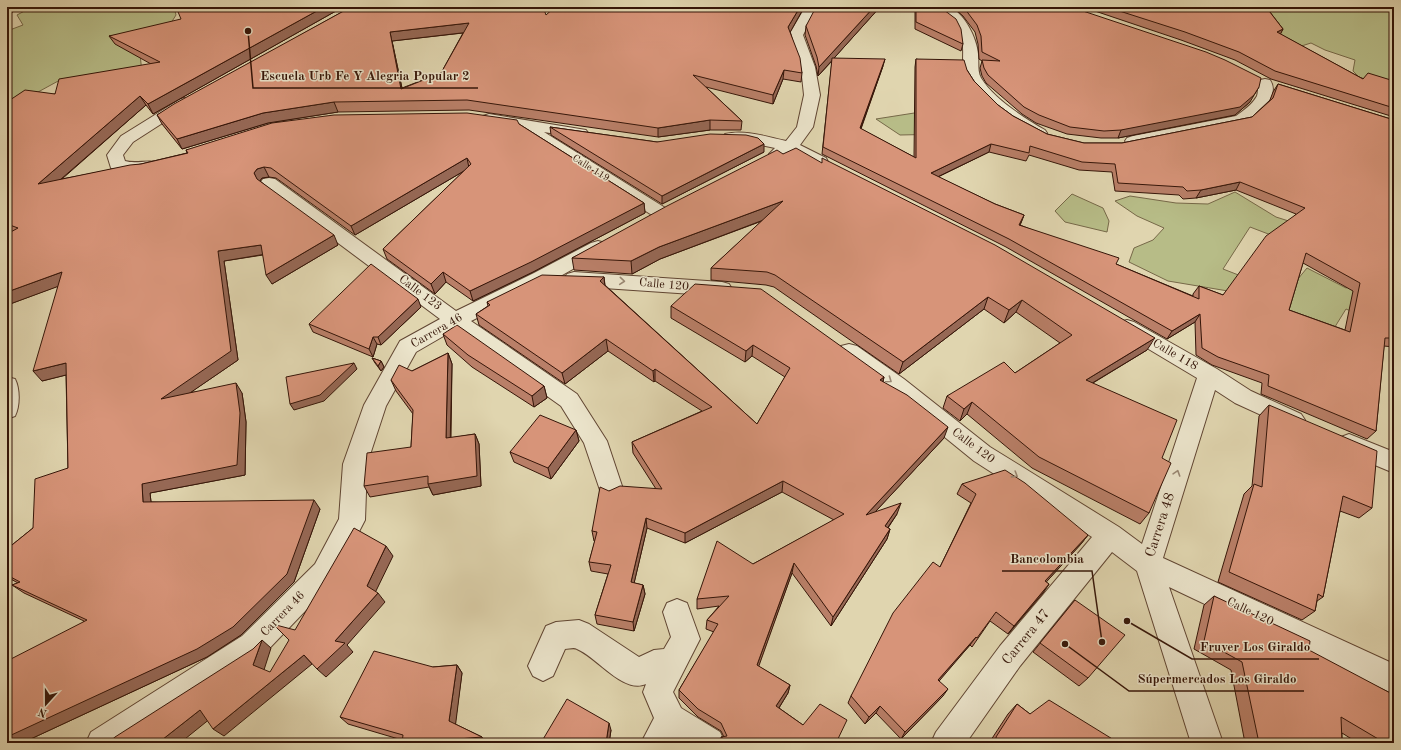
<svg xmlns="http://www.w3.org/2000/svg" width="1401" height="750" font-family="'Old Standard TT',serif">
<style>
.green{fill:#b7bc87;stroke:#766848}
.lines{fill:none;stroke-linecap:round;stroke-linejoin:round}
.minor-casing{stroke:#604532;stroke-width:2}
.minor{fill:#ebe4cb;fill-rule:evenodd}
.wall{fill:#b97f68;stroke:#351508;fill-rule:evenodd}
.shaded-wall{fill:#966855;stroke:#351508}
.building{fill:#d79479;stroke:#351508;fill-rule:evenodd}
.oneway{stroke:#998773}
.labels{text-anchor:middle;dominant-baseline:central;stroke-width:3;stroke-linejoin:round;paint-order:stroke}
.far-street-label{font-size:10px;fill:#351508;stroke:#ebe4cb}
.street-label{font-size:12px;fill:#351508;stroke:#ebe4cb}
.near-street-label{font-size:14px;fill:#351508;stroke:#ebe4cb}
.leader{fill:none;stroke:#351508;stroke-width:1.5}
.callout-dot{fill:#351508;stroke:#ebe4cb;stroke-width:1.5}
.callout-label{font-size:13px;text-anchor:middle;font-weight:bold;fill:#351508;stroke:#ebe4cb;stroke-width:3;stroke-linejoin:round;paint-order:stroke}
</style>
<rect width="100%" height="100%" fill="#e0d5af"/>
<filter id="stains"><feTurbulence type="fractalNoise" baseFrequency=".005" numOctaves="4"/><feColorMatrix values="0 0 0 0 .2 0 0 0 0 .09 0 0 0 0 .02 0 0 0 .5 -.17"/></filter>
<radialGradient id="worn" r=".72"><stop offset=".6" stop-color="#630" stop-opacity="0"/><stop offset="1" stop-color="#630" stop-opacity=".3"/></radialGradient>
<g class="green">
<polygon points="32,7 174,7 176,15 166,31 139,44 142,73 60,80 7,109 7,31 23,25 17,15"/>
<polygon points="1257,7 1388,7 1394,9 1394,87 1391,88 1359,77 1353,71 1355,60 1325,50 1311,43 1295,48 1292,56"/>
<polygon points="927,111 948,134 900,135 876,119"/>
<polygon points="1235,192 1276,217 1314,229 1305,248 1250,227 1223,269 1259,283 1288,291 1307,268 1346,288 1356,284 1376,322 1346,309 1333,330 1228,291 1168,281 1129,262 1134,248 1153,240 1164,228 1137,216 1115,201 1130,196 1176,203 1208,204"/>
<polygon points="1072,194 1103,208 1109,221 1107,232 1065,222 1055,211"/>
</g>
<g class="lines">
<g class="minor-casing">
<g id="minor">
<path d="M812,7H828L827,10L813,17L803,35L815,67L820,95L813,127L800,145L826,158L828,162L826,166L820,167L814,166L790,154L777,159L771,158L769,154L775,148L746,142L725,140L723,137L725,134C745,129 767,137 786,141L797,127L804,95L801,67L789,35L803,11Z"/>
<path d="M933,7C937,7 943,6 948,7C964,11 977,39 978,54C979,62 977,71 981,78C993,98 1024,118 1045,130L1047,133L1045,136C1044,137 1039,138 1039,138C1022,137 970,90 965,75C960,61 967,48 959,32C952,20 939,17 933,7Z"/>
<path d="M1265,79L1270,80C1281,96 1258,115 1247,123L1133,146L1127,144L1125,141L1127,138L1133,136L1236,116C1243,111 1252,105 1257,96C1259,90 1256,85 1260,80Z"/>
<path d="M184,98L189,100L192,103L189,106L133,142L123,155L125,161C135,164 146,160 157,162L159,166L157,170L130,173L111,168L107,155L121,136L179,100Z"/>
<polygon points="489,114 586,130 588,133 586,136 580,138 544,132 667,209 670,213 667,217 661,219 655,217 522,132 520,129 483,122 481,119 483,116"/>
<polygon points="269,178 275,179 456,311 534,273 591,243 598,241 605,243 607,247 605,251 548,283 471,321 577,394 607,441 623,489 620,496 611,500 602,496 584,443 561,406 454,330 416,352 386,406 367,464 365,520 333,582 262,656 130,743 86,743 91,732 242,636 315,564 339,519 343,464 364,405 400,341 440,319 263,187 260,183 263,179"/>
<polygon points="574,272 722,282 729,284 732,289 729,294 722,296 574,286 567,284 564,279 567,274"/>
<polygon points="1127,320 1134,322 1217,369 1251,391 1301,414 1305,420 1301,426 1293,429 1285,426 1235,403 1215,390 1163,558 1394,664 1394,694 1169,587 1223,743 1191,743 1137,571 1112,552 1020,666 966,743 931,743 936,732 1000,646 1092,537 974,461 888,391 841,358 838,352 841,346 849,344 857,346 904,379 990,447 1119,527 1142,544 1197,378 1120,332 1117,327 1120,322"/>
<path d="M7,377L15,379C20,389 20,406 15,416L7,419Z"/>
<polygon points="1349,434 1394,452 1394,473 1341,451 1337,444 1341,437"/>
<path d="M677,599L687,603L700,639L673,692L681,708L720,732L725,743H680L675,740L674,743H641L654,718L643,692L646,684C623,694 598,658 577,649C574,647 569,649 565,649L553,676L543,681L533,676L528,666L546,626L556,622L579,620L589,624L639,657L654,650L664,649L671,637L663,612L667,603Z"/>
</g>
</g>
<use href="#minor" class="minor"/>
</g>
<g class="wall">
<polygon points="343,7 153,114 146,105 62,179 141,164 187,153 186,150 519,124 644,203 645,213 533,272 473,301 446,282 435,294 387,259 383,249 464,171 355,235 276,178 269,177 262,178 260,181 338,245 272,284 263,255 224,261 238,360 191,392 242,393 246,422 245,475 150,493 151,502 320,509 294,582 241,635 207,657 22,743 7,743 84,621 24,593 12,585 18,583 7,577 7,549 33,528 68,468 66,375 42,381 58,286 10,304 11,232 7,230 7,102 55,94 151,64 115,44 109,36"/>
<path d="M351,7H515L485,10L446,7L463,11L546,15L802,11L790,31L802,73L801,82L783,79L773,104L706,87L742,121L741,130H710L658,137L469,110L338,112L268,123L182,149L162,124L157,115ZM463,33L441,73L402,88L392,41Z"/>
<path d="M820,7H880L834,58L883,66L861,129L914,157L915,67L916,59L967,70L974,81L998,105L1013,116L1047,134L1084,143H1122L1252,117L1270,100L1273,92L1278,84L1394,120V347L1384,346L1376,431L1367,439L1261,394L1262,383L1212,365L1196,355L1195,322L1167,339L1006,247L822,154L832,61L818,76L816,66L805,35L806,26ZM989,152L1026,161L1029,155L1079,170L1112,172L1115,191L1179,195L1183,199L1196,198L1236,190L1296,214L1223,295L1199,286L1193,294V296L1116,264L1020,225L1024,215L995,204L938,177ZM1303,263L1353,291L1345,330L1289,310Z"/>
<polygon points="915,7 940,7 963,44 961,51 915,29"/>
<polygon points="950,7 1071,7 1250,102 1235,115 1118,138 1101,138 1067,134 1036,123 1022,114 986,83 982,76 980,68 982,61 979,59 978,44 975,32 963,16 954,8"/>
<polygon points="1083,7 1266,7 1283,29 1280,34 1363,79 1394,81 1394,117 1271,79 1235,60 1181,40"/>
<polygon points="550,127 657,142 764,152 662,204 551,135"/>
<polygon points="783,154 1147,350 1093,383 1162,458 1149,513 1140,524 1032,468 967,414 960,421 943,408 947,396 1015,373 1060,343 1016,312 1004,323 984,309 899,374 774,287 766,285 711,280 711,268 762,221 660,259 632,274 574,270 572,258"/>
<polygon points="604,277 605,285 757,424 785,377 752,356 745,362 671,318 671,306 884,377 883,382 944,438 875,512 897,514 888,528 890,529 887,539 831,626 792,573 758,666 790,685 788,693 779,708 803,725 836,743 721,743 721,737 724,737 721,731 698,717 679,698 679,690 714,632 706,629 707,620 719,606 697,609 697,599 753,564 834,520 782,492 685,543 647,528 634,583 643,585 645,594 634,631 597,624 595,615 608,574 591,571 589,562 595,541 594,541 592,531 609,491 656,489 633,453 632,442 702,411 655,381 654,382 608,351 565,384 479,325 476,314 488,306 487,302"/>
<polygon points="421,307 381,345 377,344 373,357 313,332 309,324"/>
<polygon points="443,334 544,386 547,398 534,407 472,367 447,345"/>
<polygon points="448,353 452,364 451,438 475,434 479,444 481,486 433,495 429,487 370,497 364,486 411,447 413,414 396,391 391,380 412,371"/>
<polygon points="372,358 381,361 384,367 381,371 375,363"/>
<polygon points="1269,405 1372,508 1359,518 1340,511 1323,597 1317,601 1315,611 1302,620 1218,582 1244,494 1252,486 1259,416"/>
<polygon points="576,430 579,441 551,479 514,462 510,452"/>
<polygon points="962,484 1088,535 1081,544 1046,582 1049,584 1043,593 1008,634 990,621 972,647 970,645 939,680 943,696 901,739 876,713 865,724 848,703 851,696 940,567 971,503 957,494"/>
<polygon points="1214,596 1309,650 1394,743 1358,743 1342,733 1342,743 1245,743 1231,670 1194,649 1204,605"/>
<polygon points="1075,600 1088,678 1079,686 1033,652"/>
<polygon points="457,665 462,673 455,724 482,737 486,743 402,743 402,740 348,724 340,717 433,667"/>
<polygon points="1017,704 1030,714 1114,743 989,743 1008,714"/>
<polygon points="611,730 609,743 543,743 542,741"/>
</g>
<g class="shaded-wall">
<polygon points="7,7 22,7 7,15"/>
<polygon points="324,7 343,7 153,114 148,104"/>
<polygon points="800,7 811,7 802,11 788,36 788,27"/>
<polygon points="874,7 880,7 818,76 819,67"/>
<polygon points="469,23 470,32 392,41 404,98 401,89 390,32"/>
<polygon points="1283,29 1279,37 1277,32"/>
<polygon points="885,59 883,66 858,136 860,128"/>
<polygon points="784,70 783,79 773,104 773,95"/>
<polygon points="1259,87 1250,102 1235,115 1118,138 1121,130"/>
<polygon points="140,96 146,105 45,193 38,184"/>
<polygon points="334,102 338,112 268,123 182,149 177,139 263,113"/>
<polygon points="710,120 710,130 658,137 658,128"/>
<polygon points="764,144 764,152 662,204 662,196"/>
<polygon points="991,144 989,152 929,181 931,173"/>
<polygon points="467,158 469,168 355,235 351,226"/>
<polygon points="264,167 269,177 262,178 258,183 254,173 257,169"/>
<polygon points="1240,182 1236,190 1196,198 1201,190"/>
<polygon points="783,201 782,213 660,259 632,274 631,261 659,247"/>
<polygon points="644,203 645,213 533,272 473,301 470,291"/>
<polygon points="1024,215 1021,223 1015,233"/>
<polygon points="334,235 338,245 272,284 266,275"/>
<polygon points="261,245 266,254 224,261 238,360 168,408 161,399 218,251"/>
<polygon points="62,272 70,282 10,304 7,315 7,292"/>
<polygon points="443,272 446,282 435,294 431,284"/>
<polygon points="604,277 605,288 600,281"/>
<polygon points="988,297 984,309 899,374 903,362"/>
<polygon points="418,299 421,307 381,345 378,337"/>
<polygon points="1022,300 1016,312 1004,323 1009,310"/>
<polygon points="1200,314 1195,322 1167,339 1172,331"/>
<polygon points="373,337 377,344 373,357 369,349"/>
<polygon points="1155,338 1147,350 1079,391 1086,380"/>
<polygon points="606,339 608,351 565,384 562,373"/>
<polygon points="753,345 752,356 745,362 746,351"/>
<polygon points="448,353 452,364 450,449 446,438"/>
<polygon points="381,361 384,367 381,371 378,366"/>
<polygon points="66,363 74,373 42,381 33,371"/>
<polygon points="354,363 357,369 324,401 294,410 290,404"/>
<polygon points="655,369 655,381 654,382 653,371"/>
<polygon points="884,377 881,388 880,380"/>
<polygon points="236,383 242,393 246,422 245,475 150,493 152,511 143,502 142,484"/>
<polygon points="544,386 547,398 534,407 532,396"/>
<polygon points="972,402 967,414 960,421 964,409"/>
<polygon points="948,427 944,438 863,525 866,515"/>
<polygon points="576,430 579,441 551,479 548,468"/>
<polygon points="475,434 479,444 481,486 433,495 428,484"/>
<polygon points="783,481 782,492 685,543 685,533"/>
<polygon points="314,500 320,509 294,582 241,635 207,657 22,743 7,743 7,737"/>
<polygon points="901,503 897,514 882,536 885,526"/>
<polygon points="646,518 647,528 632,592 631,582"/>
<polygon points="890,529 887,539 831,626 833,617"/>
<polygon points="1088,535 1081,544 1039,590 1045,581"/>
<polygon points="386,546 393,556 374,595 367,586"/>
<polygon points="794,563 792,573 756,674 757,665"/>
<polygon points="1049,584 1043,593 1008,634 1014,626"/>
<polygon points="643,585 645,594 634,631 633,622"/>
<polygon points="378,593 385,602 347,645 353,652 326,677 317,669 335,641"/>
<polygon points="976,637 970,645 934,687 938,680"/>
<polygon points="262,640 271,648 263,673 253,665"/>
<polygon points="304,655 312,664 224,736 213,729"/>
<polygon points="457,665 462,673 455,729 449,721"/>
<polygon points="790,685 788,693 775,714 776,706"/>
<polygon points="948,689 943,696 901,739 905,732"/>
<polygon points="880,706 876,713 865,724 869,717"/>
<polygon points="200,710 211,718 180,743 158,743"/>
<polygon points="609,723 611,730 609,743 606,743"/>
</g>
<g class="building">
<polygon points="176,7 324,7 148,104 140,96 38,184 130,165 141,164 188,153 186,150 272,123 334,115 467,113 517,120 519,124 644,203 531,262 470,291 443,272 431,284 383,249 471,164 467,158 351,226 271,168 264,167 257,169 254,173 257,179 334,235 266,275 261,245 218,251 231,351 161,399 236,383 240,413 237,465 142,484 143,502 314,500 287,574 233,627 197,649 7,737 7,661 87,620 12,585 20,582 7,575 7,549 33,528 35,479 68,468 66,363 33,371 62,272 7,292 7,234 18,228 7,224 7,102 25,90 55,94 59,79 160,62 109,36 181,19"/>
<path d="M351,7H446L463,11H499L516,9L521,7H543L546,15L555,7H800L788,27L800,58L802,73L784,70L773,95L693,75L742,121L710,120L658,128L467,100L334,102L263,113L177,139L157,115L174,104ZM469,23L441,73L401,89L390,32Z"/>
<polygon points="820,7 874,7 819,67 817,57 806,26 815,9"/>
<polygon points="916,7 940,7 956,19 961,29 963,44 916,22"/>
<polygon points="963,7 1071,7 1206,52 1225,60 1261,78 1259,87 1254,95 1240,107 1121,130 1104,131 1070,127 1039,115 1024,107 988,75 984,68 982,60 1000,61 982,52 981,36 977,25 965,9"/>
<polygon points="1107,7 1266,7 1283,29 1277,32 1363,79 1368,73 1394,81 1394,108 1275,71 1239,52 1185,32"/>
<path d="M832,58L885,59L860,128L916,158V59L964,60L967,70L974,81L998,105L1013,116L1047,134L1084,143H1122L1252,117L1273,98L1278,84L1394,120V338H1385L1376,431L1268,386L1269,375L1218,357L1202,348L1200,314L1172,331L1009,239L823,147ZM991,144L1029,153L1030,146L1082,162L1115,164L1118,183L1183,187L1187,191L1201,190L1240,182L1305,208L1266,236L1223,295L1199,286V299L1116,264L1119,258L1019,225L1024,215L995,204L931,173ZM1306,253L1360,283L1350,332L1289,310Z"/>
<polygon points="550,127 657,142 710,134 746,135 758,138 764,144 662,196"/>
<polygon points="796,148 822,163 822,158 995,245 1155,338 1086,380 1177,420 1162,458 1171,463 1149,513 1039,457 972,402 964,409 947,396 1004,362 1015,373 1072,335 1022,300 1009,310 988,297 903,362 775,275 767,272 711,268 783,201 659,247 631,261 572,258 667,206 777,150 783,154"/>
<polygon points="371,264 418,299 378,337 373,337 369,349 309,324"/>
<polygon points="542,275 604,277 600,281 757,424 790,368 753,345 746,351 671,306 695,284 761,289 884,377 880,380 907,395 948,427 866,515 901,503 885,526 890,529 833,617 794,563 757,665 790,685 776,706 803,725 820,704 847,720 836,743 730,743 721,737 727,736 721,723 698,709 679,690 718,624 707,620 729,596 697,599 717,541 753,564 844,514 783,481 685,533 646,518 631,582 643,585 633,622 595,615 611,565 589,562 597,532 592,531 600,487 609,491 620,486 662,489 632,442 712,407 655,369 653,371 606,339 562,373 476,314 490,305 487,302"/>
<polygon points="457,325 544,386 532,396 468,355 443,334"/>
<polygon points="448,353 446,438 475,434 477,476 428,484 428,476 364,486 367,453 411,447 413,410 391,380 399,365 412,371"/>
<polygon points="372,358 381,361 378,366"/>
<polygon points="354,363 320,395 290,404 286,377"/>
<polygon points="1269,405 1377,451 1372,508 1343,496 1323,597 1318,594 1315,611 1229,572 1254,484 1262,487"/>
<polygon points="540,415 576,430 548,468 510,452"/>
<polygon points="1005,470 1025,483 1088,535 1045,581 1049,584 1014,626 996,612 977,638 976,637 938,680 948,689 905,732 880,706 869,717 851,696 893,613 933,562 940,567 976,494 962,484"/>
<polygon points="354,528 386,546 367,586 378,593 335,641 345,643 317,669 304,655 213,729 200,710 158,743 108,743 115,737 253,649 262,640 253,665 270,672 289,640 275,626 276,625 295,630"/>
<polygon points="1214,596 1310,641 1309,650 1394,695 1394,743 1385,743 1341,717 1342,743 1259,743 1242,662 1204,641"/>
<polygon points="1075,600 1125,635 1088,678 1040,643"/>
<polygon points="374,651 433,667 457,665 449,721 482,737 410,743 402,743 403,735 340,717"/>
<polygon points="567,699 609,723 606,743 563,743 542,741"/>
<polygon points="1049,700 1114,740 1114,743 997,743 996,737 1017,704 1030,714"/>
</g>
<defs><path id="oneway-chevron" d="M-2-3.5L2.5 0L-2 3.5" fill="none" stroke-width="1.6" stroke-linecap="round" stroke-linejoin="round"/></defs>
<g class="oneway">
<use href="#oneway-chevron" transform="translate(622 281) rotate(5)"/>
<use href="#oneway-chevron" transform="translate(889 380) rotate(35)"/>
<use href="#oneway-chevron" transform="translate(1177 473) rotate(-72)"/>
<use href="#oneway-chevron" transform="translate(1015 475) rotate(32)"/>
</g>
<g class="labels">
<g class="far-street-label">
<text transform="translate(591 168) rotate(32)">Calle 119</text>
</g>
<g class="street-label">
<text transform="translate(664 285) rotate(5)">Calle 120</text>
<text transform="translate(420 293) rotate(37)">Calle 123</text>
<text transform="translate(437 331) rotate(-30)">Carrera 46</text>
<text transform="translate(1175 355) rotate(30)">Calle 118</text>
<text transform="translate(973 446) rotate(37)">Calle 120</text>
<text transform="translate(1250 612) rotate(25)">Calle 120</text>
<text transform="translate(283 614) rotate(-46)">Carrera 46</text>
</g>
<g class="near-street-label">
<text transform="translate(1160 525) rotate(-72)">Carrera 48</text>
<text transform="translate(1026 637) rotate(-51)">Carrera 47</text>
</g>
</g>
<path class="leader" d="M248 31L253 88H478M1102 642L1092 571H1002M1127 621L1192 659H1319M1065 644L1129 691H1304"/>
<g class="callout-dot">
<circle cx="248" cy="31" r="4"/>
<circle cx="1102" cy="642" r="4"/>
<circle cx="1127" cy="621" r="4"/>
<circle cx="1065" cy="644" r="4"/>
</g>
<g class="callout-label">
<text x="365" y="80">Escuela Urb Fe Y Alegria Popular 2</text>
<text x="1047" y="563">Bancolombia</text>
<text x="1255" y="651">Fruver Los Giraldo</text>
<text x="1217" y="683">Súpermercados Los Giraldo</text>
</g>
<rect width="1401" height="750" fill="none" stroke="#e0d5af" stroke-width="24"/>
<rect x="8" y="8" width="1385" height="734" fill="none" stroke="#351508" stroke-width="2"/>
<rect x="12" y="12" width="1377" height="726" fill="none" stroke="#351508"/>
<g transform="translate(46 704) rotate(201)" stroke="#ebe4cb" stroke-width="3" paint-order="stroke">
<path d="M0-3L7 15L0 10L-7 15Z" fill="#351508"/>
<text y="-6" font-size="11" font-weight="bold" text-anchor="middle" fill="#351508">N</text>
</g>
<rect width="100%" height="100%" filter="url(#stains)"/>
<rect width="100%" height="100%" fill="url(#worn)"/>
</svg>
